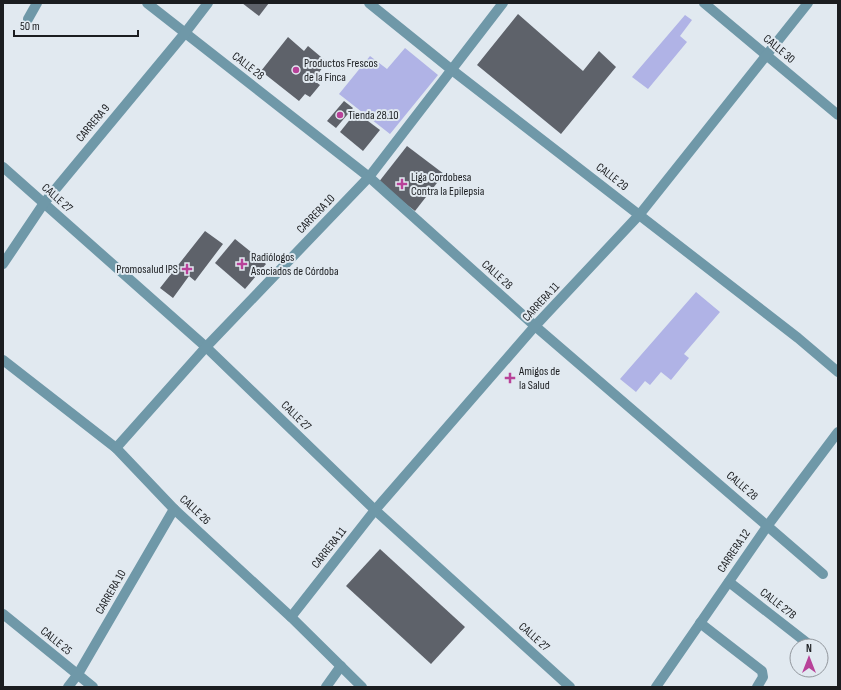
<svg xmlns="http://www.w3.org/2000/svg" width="841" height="690" font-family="'Sofia Sans Condensed',sans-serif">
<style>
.green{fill:#b0b3e6}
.building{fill:#5e626a}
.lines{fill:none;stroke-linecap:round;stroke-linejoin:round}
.minor{stroke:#6f98a8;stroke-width:10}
.poi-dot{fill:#b84299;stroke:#e1e9f0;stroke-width:1.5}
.labels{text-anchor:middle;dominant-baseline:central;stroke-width:4;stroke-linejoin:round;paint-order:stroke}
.street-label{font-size:12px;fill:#1b1d20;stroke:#e1e9f0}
.poi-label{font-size:12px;fill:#1b1d20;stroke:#e1e9f0;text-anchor:start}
</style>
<rect width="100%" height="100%" fill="#e1e9f0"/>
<g class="green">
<polygon points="685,15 692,20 680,36 687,42 648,89 632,77"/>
<polygon points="405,48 438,75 390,134 339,94 370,56 387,69"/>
<polygon points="696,292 720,312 684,354 689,358 671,380 661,372 650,385 645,381 636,392 620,379"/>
</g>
<g class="building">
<polygon points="242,3 269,3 259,16"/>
<polygon points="518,14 583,71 599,51 616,67 561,134 477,65"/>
<polygon points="288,37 304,51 308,46 327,62 313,80 320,85 310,97 305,94 299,101 261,71"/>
<polygon points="344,101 353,108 336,128 327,121"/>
<polygon points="356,112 380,130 363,151 340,132"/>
<polygon points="407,146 444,174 415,211 378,183"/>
<polygon points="205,231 223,244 195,281 189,276 173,298 160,288"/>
<polygon points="235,239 266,264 245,289 215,263"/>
<polygon points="380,549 465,627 431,664 346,586"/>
</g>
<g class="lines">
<g class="minor">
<polyline points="147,3 369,177 535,326 823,574"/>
<polyline points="369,3 452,70 798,338 838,372"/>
<polyline points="704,3 838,115"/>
<polyline points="28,19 37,3"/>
<polyline points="3,167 206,347 375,510 570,687"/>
<polyline points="3,264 44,203 185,33 208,3"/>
<polyline points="3,360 116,448 174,509 291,617 362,687"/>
<polyline points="116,448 206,347 369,177 503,3"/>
<polyline points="729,582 811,646"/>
<polyline points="3,614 93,687"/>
<polyline points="291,617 375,510 535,326 640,214 808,3"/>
<polyline points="700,623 762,671 763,677 757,687"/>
<polyline points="68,687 78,674 174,509"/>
<polyline points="326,687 341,666"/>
<polyline points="656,687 768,525 838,432"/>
</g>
</g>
<g class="poi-dot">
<circle cx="296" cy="70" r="4"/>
<circle cx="340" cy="115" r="4"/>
<path d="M400 178h4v4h4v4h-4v4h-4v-4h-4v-4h4z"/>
<path d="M240 258h4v4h4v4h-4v4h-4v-4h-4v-4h4z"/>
<path d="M185 263h4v4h4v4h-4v4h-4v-4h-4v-4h4z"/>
<path d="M508 372h4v4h4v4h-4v4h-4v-4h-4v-4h4z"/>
</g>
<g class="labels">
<g class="street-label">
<text transform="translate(779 49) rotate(40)">CALLE 30</text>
<text transform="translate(248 66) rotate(38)">CALLE 28</text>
<text transform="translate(93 123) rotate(-50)">CARRERA 9</text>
<text transform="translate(612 177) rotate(38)">CALLE 29</text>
<text transform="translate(57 198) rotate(42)">CALLE 27</text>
<text transform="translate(316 214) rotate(-46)">CARRERA 10</text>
<text transform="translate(497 275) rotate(42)">CALLE 28</text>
<text transform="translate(541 302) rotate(-47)">CARRERA 11</text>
<text transform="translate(296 416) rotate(44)">CALLE 27</text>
<text transform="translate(742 486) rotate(41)">CALLE 28</text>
<text transform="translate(195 510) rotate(43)">CALLE 26</text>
<text transform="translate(329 548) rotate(-52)">CARRERA 11</text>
<text transform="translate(734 551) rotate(-56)">CARRERA 12</text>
<text transform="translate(111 592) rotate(-60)">CARRERA 10</text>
<text transform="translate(778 604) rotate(38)">CALLE 27B</text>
<text transform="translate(534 637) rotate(42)">CALLE 27</text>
<text transform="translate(56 641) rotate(39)">CALLE 25</text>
</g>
<g class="poi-label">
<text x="304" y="63">Productos Frescos<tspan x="304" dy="14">de la Finca</tspan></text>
<text x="348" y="115">Tienda 28.10</text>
<text x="411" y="177">Liga Cordobesa<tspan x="411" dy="14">Contra la Epilepsia</tspan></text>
<text x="251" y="257">Radiólogos<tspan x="251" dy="14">Asociados de Córdoba</tspan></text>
<text x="178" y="269" text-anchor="end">Promosalud IPS</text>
<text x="519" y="371">Amigos de<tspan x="519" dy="14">la Salud</tspan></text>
</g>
</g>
<rect width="841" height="690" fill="none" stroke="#1b1d20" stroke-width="8"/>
<g transform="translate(809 658)"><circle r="19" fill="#e1e9f0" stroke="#92979d"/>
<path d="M0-3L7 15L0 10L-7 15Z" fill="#b84299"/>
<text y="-6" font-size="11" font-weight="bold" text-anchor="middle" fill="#1b1d20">N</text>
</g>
<path d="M14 30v6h124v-6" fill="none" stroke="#1b1d20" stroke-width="2"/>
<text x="20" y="30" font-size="12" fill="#1b1d20" stroke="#e1e9f0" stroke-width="3" paint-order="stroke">50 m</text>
</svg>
